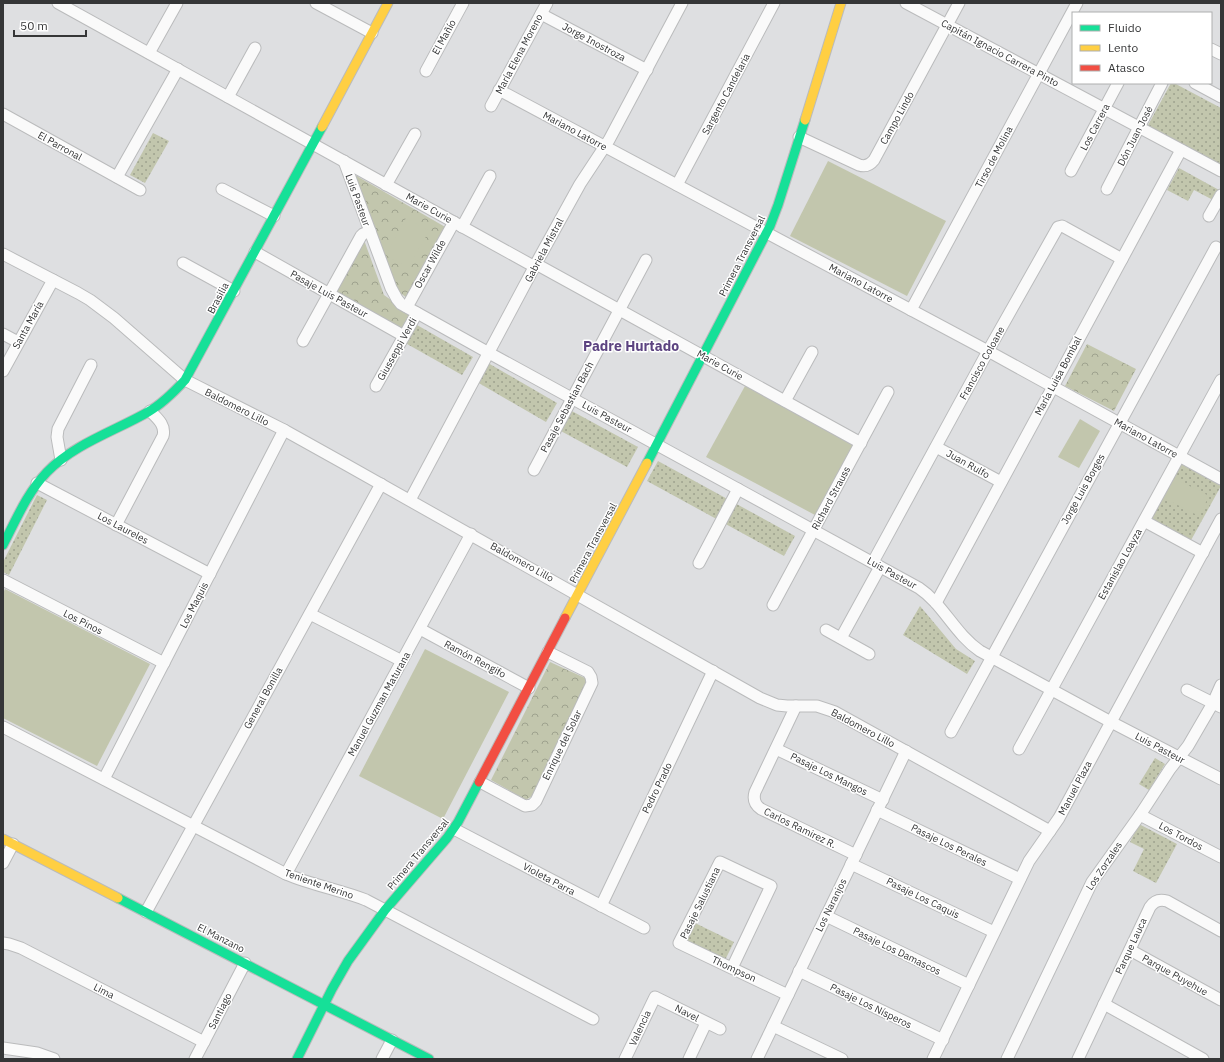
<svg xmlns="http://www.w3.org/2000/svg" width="1224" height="1062" font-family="'IBM Plex Sans',sans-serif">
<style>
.grass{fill:url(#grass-dots)}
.forest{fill:url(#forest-crowns)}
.pitch{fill:#c2c6ad}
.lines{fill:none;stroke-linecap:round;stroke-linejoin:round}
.street-casing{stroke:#babbbc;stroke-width:13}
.fast-casing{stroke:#babbbc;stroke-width:11}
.slow-casing{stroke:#babbbc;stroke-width:11}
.jam-casing{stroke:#babbbc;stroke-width:11}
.street{stroke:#fafafa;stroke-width:11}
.fast{stroke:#16e098;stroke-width:9}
.slow{stroke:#ffcf43;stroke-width:9}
.jam{stroke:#f24e42;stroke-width:9}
.labels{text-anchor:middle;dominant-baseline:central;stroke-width:3;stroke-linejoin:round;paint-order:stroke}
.street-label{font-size:10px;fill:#353637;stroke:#fff}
.district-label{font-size:14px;font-weight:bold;fill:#5c4380;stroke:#fff}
</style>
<defs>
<pattern id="grass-dots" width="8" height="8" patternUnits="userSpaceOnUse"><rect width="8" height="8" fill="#c2c6ad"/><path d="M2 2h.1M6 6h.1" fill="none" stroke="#9ea28e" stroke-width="1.8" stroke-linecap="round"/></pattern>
<pattern id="forest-crowns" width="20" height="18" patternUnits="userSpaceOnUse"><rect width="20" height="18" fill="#c2c6ad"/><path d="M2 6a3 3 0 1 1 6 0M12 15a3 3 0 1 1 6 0" fill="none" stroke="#9ea28e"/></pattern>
</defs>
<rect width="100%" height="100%" fill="#dedfe1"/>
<g class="grass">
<polygon points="1171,83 1174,83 1221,108 1221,165 1147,127"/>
<polygon points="153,133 169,141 145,183 130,175"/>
<polygon points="1179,168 1219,190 1213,200 1194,190 1188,201 1167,190"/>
<polygon points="410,321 473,357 462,375 400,340"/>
<polygon points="488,363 557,403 546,422 477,382"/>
<polygon points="570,410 638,447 627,467 559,430"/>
<polygon points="658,461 795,536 784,556 647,481"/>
<polygon points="1181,464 1221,486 1190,542 1150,521"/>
<polygon points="37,495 47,500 9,575 3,572 3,562"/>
<polygon points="920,606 956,649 975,661 967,674 903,635"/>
<polygon points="1155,758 1165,764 1149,790 1139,784"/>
<polygon points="1139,824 1177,844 1156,883 1133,871 1144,849 1130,842"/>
<polygon points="695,923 734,942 724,962 685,943"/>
</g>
<g class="forest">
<polygon points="355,175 447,228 407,298 399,292 354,177"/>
<polygon points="364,240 384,295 412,315 403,331 335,292"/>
<polygon points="1087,344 1136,369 1114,411 1065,386"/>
<polygon points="550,662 585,678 587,686 532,796 526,800 491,780"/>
</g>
<g class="pitch">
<polygon points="828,161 946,221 907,296 790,236"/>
<polygon points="406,218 429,231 408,268 386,255"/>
<polygon points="745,386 854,444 815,515 706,457"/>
<polygon points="1080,419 1100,431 1079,468 1058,457"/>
<polygon points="1172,477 1209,496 1199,516 1162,497"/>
<polygon points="5,589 150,664 97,766 3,718 3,593"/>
<polygon points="425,649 509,692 443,819 359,776"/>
</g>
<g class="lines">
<g class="street-casing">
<g id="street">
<polyline points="58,3 535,267"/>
<polyline points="316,3 372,33"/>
<polyline points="906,3 1221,171"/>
<polyline points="541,14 647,70"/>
<polyline points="1211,49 1221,54"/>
<polyline points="149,53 177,3"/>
<polyline points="426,71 463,3"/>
<polyline points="1195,83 1221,97"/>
<polyline points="499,90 988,351 1221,479"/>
<polyline points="228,97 255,48"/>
<polyline points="491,106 547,3"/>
<polyline points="3,114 140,190"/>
<path d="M799,137L859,165C865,167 870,165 874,160L959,3"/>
<path d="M344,161L391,288L397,299L401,304L489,353L919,588C943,604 955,634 980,651L1111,722L1221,779"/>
<polyline points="1071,171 1118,83"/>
<polyline points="117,177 178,69"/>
<polyline points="386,185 415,134"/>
<polyline points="677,185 774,3"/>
<polyline points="222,189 274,216"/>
<polyline points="1107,189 1162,83"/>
<polyline points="1209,216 1221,195"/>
<polyline points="462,227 490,176"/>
<polyline points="255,252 404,336"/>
<polyline points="3,254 78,293 90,300 114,318 185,380 284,430 345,464 760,698 777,705 787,706 817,706 835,712 1050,831"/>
<polyline points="183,263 234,291"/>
<polyline points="536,264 861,443"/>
<polyline points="407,307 454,222"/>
<polyline points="911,310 1077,3"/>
<polyline points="3,334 18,342"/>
<polyline points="303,341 361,236 363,234 370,231"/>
<polyline points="3,371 53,280"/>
<polyline points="376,386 417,313"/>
<polyline points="785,401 812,352"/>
<polyline points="936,447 1001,482"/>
<polyline points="61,460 57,437 58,429 91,365"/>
<polyline points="534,470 646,260"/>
<polyline points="37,483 210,574"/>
<polyline points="410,500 538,260 580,184 609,140 682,3"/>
<polyline points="1144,521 1203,553"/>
<path d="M116,525L163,436C166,425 157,418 150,411"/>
<polyline points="873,562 988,351 1058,227 1062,226 1064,227 1122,259"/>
<polyline points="699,563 738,489"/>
<polyline points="3,580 164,663"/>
<polyline points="936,603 1181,150"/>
<polyline points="773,605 888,392"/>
<polyline points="310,614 402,661"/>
<polyline points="420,629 529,688"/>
<polyline points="826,630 869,654"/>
<polyline points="841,638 880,567"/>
<polyline points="1187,690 1221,707"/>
<path d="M796,706L755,792C753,799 755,805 761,809L856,855"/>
<path d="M3,727L286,874C312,885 340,890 366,900L593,1019"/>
<polyline points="951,732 1216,247"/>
<polyline points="776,749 883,800"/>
<polyline points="1019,749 1221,380"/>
<polyline points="104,779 284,430"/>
<polyline points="480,782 525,806 532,805 536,801 592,683 591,677 588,672 548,652"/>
<polyline points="877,810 1020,879"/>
<polyline points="1140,815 1221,857"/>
<polyline points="454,829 644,928"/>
<polyline points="3,863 13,844"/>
<polyline points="851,864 994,932"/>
<polyline points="286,874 471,534"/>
<polyline points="601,906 713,671"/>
<polyline points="146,912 381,484"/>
<polyline points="826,916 969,985"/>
<polyline points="3,943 9,944 21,948 204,1042"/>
<polyline points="1130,950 1221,1000"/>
<polyline points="732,968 771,886 720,862 679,943 788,995"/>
<polyline points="799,971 943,1040"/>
<polyline points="1104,1004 1203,1059"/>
<polyline points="773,1026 842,1059"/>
<polyline points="3,1048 37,1053 54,1059"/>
<polyline points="195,1059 245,963"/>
<polyline points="382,1059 392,1040"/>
<polyline points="625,1059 655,997 720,1029"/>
<polyline points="689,1059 706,1023"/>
<polyline points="757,1059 906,751"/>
<polyline points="933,1059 1029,861 1059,818 1066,805 1221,519"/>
<polyline points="1007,1059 1092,882 1140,815 1170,769 1188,746 1213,703 1221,685"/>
<path d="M1078,1059L1150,907C1154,901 1160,899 1167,901L1221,931"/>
</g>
</g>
<g class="fast-casing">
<g id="fast">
<polyline points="647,463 770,226 778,205 805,120"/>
<path d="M3,545C16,520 27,493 47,472C74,444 115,431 148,412C162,404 174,392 185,380L322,127"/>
<polyline points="118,898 429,1059"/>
<polyline points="297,1059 332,989 348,961 385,910 447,838 458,822 479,782"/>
</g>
</g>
<g class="slow-casing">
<g id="slow">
<polyline points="805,120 841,3"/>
<polyline points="322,127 388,3"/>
<polyline points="565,618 647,463"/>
<polyline points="3,839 118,898"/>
</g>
</g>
<g class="jam-casing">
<polyline id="jam" points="479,782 565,618"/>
</g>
<use href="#street" class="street"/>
<use href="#fast" class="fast"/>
<use href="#slow" class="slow"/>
<use href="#jam" class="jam"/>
</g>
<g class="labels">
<g class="street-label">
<text transform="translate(444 37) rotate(-61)">El Mañío</text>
<text transform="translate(594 42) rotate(28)">Jorge Inostroza</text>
<text transform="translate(1000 53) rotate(28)">Capitán Ignacio Carrera Pinto</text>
<text transform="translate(519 54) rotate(-62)">María Elena Moreno</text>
<text transform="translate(726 94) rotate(-62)">Sargento Candelaria</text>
<text transform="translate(897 118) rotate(-61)">Campo Lindo</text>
<text transform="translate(1095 127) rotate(-62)">Los Carrera</text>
<text transform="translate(575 131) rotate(28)">Mariano Latorre</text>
<text transform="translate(1135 136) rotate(-63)">Dón Juan José</text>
<text transform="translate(60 146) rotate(29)">El Parronal</text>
<text transform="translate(994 157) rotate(-62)">Tirso de Molina</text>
<text transform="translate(358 200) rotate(70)">Luis Pasteur</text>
<text transform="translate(429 208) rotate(29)">Marie Curie</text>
<text transform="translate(544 250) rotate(-62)">Gabriela Mistral</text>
<text transform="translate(742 256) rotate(-63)">Primera Transversal</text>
<text transform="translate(430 264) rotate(-61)">Oscar Wilde</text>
<text transform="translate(861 283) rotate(28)">Mariano Latorre</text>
<text transform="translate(329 294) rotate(29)">Pasaje Luis Pasteur</text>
<text transform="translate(218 298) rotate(-62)">Brasilia</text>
<text transform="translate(28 325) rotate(-61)">Santa María</text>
<text transform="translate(397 349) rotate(-61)">Giusseppi Verdi</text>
<text transform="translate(982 363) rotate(-61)">Francisco Coloane</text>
<text transform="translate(720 365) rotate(29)">Marie Curie</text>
<text transform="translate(1058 376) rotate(-62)">María Luisa Bombal</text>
<text transform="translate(237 407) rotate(27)">Baldomero Lillo</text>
<text transform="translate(567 407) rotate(-62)">Pasaje Sebastian Bach</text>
<text transform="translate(607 417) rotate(29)">Luis Pasteur</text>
<text transform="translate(1146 438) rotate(29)">Mariano Latorre</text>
<text transform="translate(968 464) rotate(29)">Juan Rulfo</text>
<text transform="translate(1083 489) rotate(-61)">Jorge Luis Borges</text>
<text transform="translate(831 498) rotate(-62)">Richard Strauss</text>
<text transform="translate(123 528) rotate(28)">Los Laureles</text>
<text transform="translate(593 543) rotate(-62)">Primera Transversal</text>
<text transform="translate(522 562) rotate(29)">Baldomero Lillo</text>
<text transform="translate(1120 564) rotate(-61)">Estanislao Loayza</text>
<text transform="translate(892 573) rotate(29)">Luis Pasteur</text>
<text transform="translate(194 605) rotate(-63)">Los Maquis</text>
<text transform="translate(83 622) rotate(27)">Los Pinos</text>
<text transform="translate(475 659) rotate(28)">Ramón Rengifo</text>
<text transform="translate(263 698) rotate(-61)">General Bonilla</text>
<text transform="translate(379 704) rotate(-61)">Manuel Guzman Maturana</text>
<text transform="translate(863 728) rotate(28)">Baldomero Lillo</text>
<text transform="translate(562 745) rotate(-64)">Enrique del Solar</text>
<text transform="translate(1160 748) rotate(28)">Luis Pasteur</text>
<text transform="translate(829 774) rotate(26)">Pasaje Los Mangos</text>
<text transform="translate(657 788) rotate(-64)">Pedro Prado</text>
<text transform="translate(1075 788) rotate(-62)">Manuel Plaza</text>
<text transform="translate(800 828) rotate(26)">Carlos Ramirez R.</text>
<text transform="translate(1181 836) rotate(28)">Los Tordos</text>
<text transform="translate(949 845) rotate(26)">Pasaje Los Perales</text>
<text transform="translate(418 854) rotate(-50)">Primera Transversal</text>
<text transform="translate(1104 866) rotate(-56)">Los Zorzales</text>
<text transform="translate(549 879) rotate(28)">Violeta Parra</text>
<text transform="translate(319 884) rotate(19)">Teniente Merino</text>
<text transform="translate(923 898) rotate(26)">Pasaje Los Caquis</text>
<text transform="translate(700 903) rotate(-64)">Pasaje Salustiana</text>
<text transform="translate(831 905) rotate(-64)">Los Naranjos</text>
<text transform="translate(221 938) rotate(27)">El Manzano</text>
<text transform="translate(1131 946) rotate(-65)">Parque Lauca</text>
<text transform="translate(897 951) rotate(26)">Pasaje Los Damascos</text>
<text transform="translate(734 969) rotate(25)">Thompson</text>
<text transform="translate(1175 975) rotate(29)">Parque Puyehue</text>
<text transform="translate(104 991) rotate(27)">Lima</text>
<text transform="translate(871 1006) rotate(26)">Pasaje Los Nísperos</text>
<text transform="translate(220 1011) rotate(-63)">Santiago</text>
<text transform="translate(687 1013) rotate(27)">Navel</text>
<text transform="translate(640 1028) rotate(-65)">Valencia</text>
</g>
<g class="district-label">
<text x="631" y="346">Padre Hurtado</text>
</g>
</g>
<rect width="1224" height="1062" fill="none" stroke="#353637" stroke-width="8"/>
<rect x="1072" y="12" width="140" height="72" fill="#ffffff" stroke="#aeafaf"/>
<rect x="1080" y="25" width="20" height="6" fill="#16e098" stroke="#aeafaf"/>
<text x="1108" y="32" font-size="12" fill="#353637">Fluido</text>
<rect x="1080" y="45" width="20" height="6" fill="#ffcf43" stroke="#aeafaf"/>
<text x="1108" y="52" font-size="12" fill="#353637">Lento</text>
<rect x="1080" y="65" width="20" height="6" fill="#f24e42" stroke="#aeafaf"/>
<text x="1108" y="72" font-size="12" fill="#353637">Atasco</text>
<path d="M14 30v6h72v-6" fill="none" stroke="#353637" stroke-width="2"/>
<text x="20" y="30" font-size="12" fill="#353637" stroke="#ffffff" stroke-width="3" paint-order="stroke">50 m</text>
</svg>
